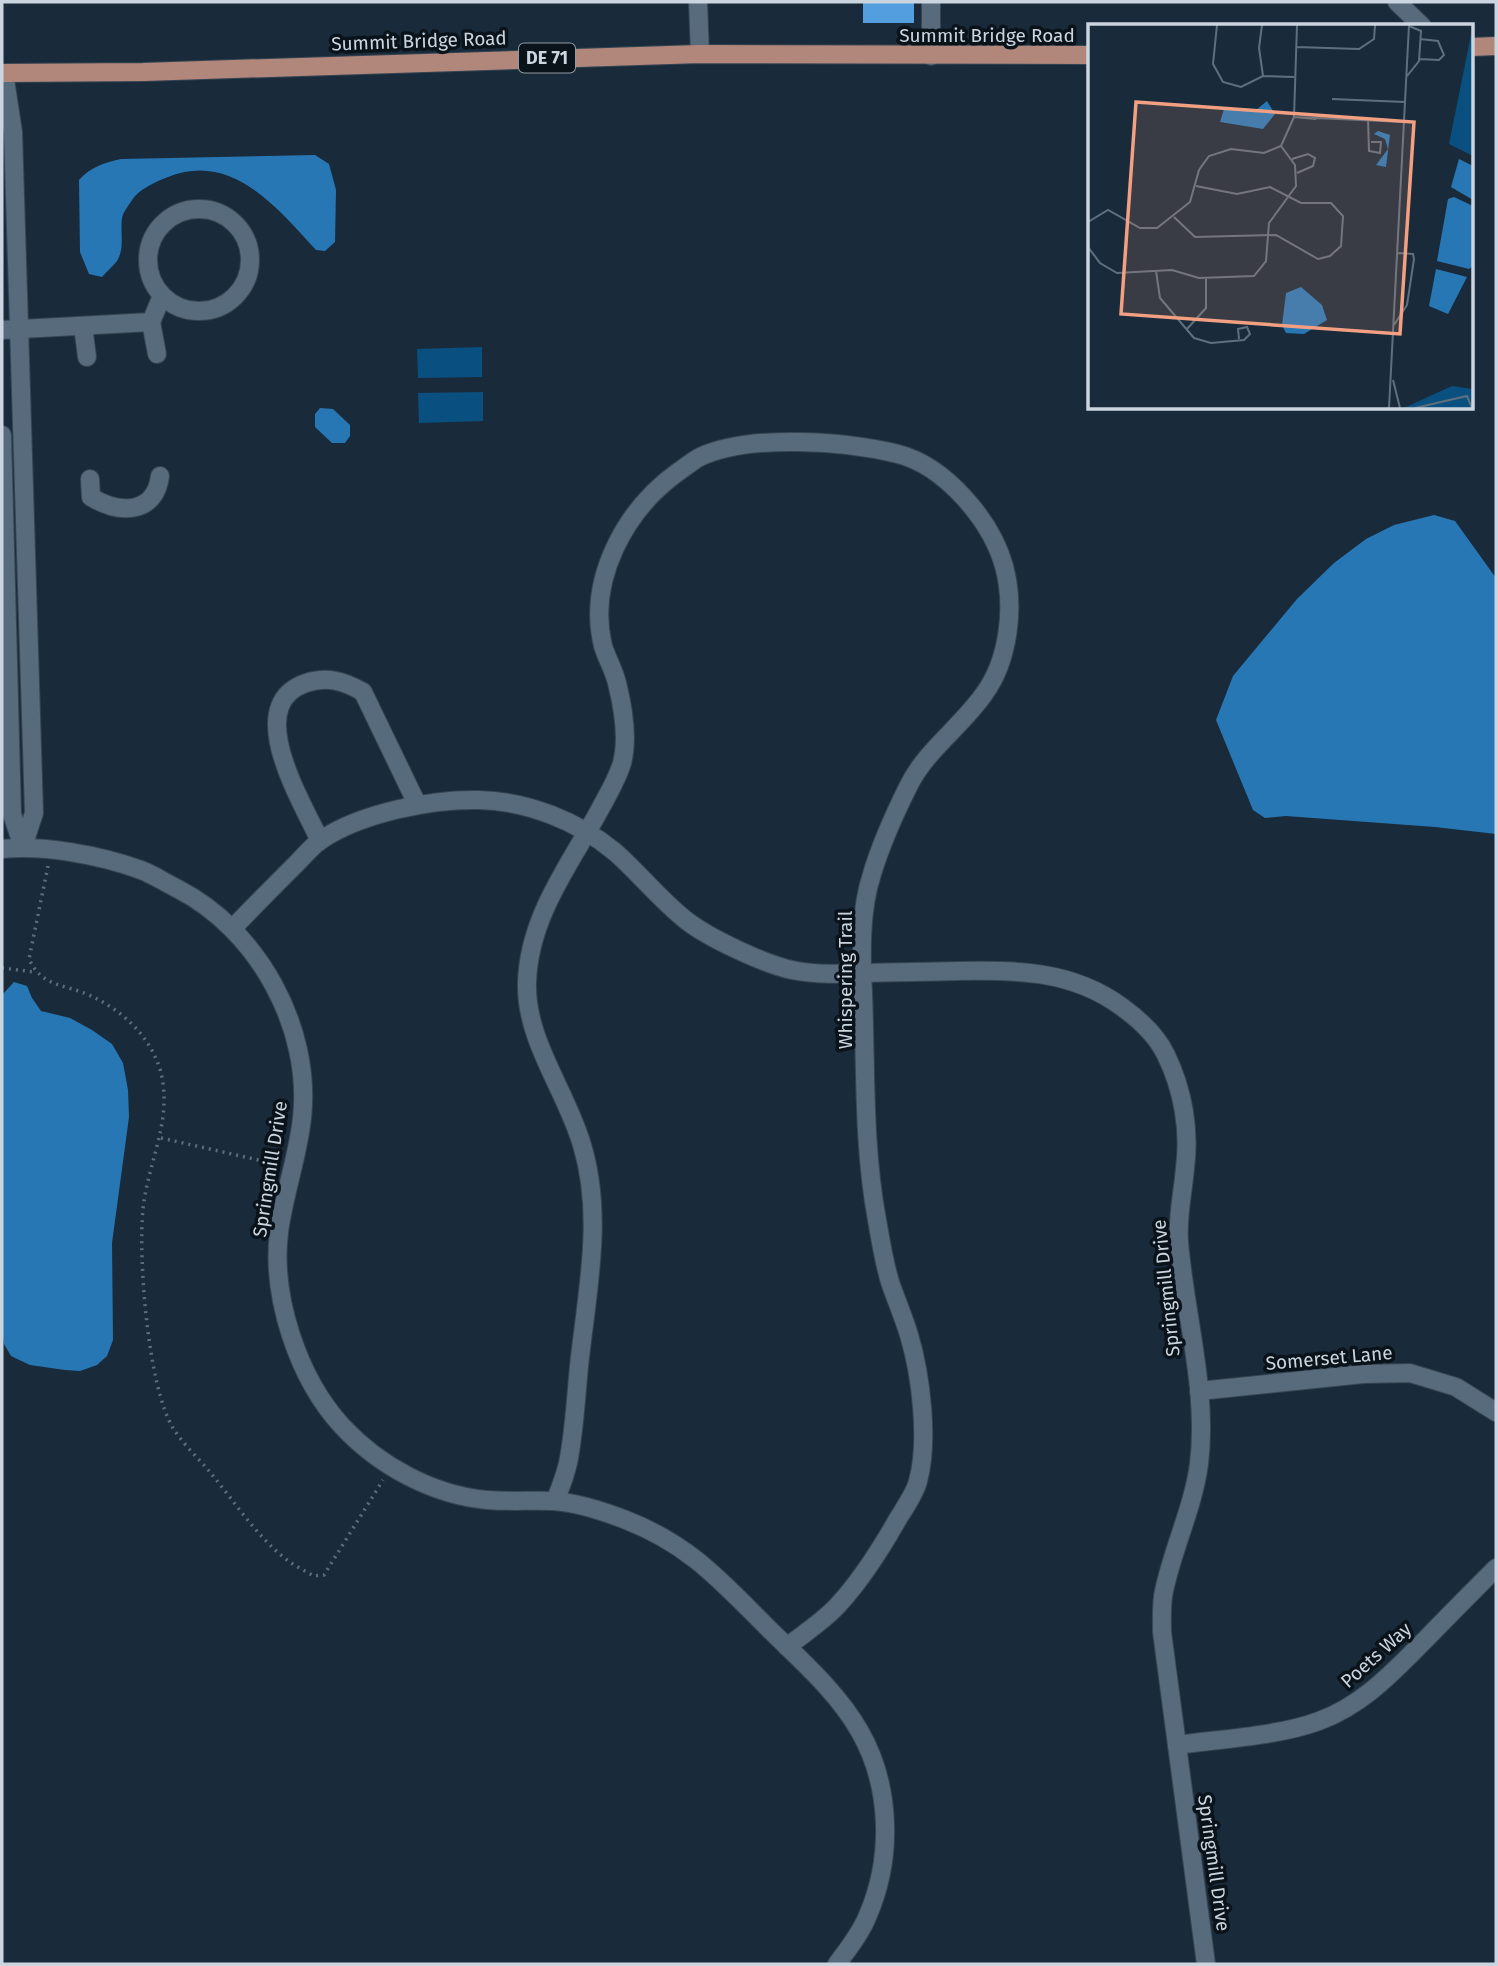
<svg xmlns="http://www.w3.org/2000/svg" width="1498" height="1966" font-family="'Fira Sans',sans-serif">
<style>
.green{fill:#095081}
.water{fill:#2877b5}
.building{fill:#529ede}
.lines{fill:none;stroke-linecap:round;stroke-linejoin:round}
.minor-casing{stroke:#374552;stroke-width:20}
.major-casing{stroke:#374552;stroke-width:20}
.path{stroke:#5f6e7c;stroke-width:3.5;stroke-dasharray:2 5;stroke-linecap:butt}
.minor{stroke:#576b7d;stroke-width:18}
.major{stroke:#b2877b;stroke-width:18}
.labels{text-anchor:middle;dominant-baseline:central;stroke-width:7;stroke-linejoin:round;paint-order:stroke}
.shield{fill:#0b131a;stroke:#919ba4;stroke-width:2}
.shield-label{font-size:18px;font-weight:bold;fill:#cad5df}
.street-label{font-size:19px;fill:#cad5df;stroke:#0b131a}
.inset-road{fill:none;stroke:#606f7d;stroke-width:2}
.view{fill:#f2a081;fill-opacity:0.15;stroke:#f2a081;stroke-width:3.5}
.inset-edge{fill:none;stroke:#cad5df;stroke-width:3.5}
</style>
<rect width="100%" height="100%" fill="#192b3b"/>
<g class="green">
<polygon points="482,347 482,377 418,378 417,349"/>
<polygon points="483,392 483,421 419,423 418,393"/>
</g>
<g class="water">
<path d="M315,155L329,164L336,190L335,242L325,251L316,250C277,208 232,151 168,177C157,181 139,189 132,200C129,205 123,212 122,218C120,232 125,248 117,261C113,266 107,271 102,277L89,274L80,252L79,180C91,167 103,163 121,159Z"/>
<polygon points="320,408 333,409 350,425 350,436 345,443 332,443 315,427 315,414"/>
<polygon points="1434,515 1455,521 1496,578 1496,834 1435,827 1286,816 1265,818 1253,810 1216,720 1233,676 1297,599 1334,563 1366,539 1394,525"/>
<polygon points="14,982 27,986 32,998 41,1011 70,1018 92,1030 112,1044 123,1063 128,1090 129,1117 112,1243 113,1340 107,1356 97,1365 80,1371 65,1370 30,1365 11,1356 4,1344 2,1329 2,995"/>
</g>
<rect class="building" x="863" y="2" width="51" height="21"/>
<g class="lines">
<g class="minor-casing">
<g id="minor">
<polyline points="698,2 700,54"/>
<polyline points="931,2 931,56"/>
<polyline points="1397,2 1422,26"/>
<polyline points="4,73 13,132 34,813 23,847"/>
<circle cx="199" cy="260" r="51"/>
<polyline points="151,322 157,354"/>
<polyline points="83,326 87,357"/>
<polyline points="2,330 151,322 162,296"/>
<polyline points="2,435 12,814 23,847"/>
<path d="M90,479L91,497C119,514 155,515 160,476"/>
<path d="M320,841C303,803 241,705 306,683C327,676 344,681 363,692L417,804"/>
<path d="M2,849C45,845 100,855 141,870C154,875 166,883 178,889C258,930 312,1028 302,1118C298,1156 284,1194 279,1232C271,1297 298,1378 342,1426C379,1466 433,1495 487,1500C509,1502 532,1500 554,1501C578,1503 603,1511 626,1520C688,1544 719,1579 765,1625C797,1657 836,1690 859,1730C891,1785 893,1857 868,1915C861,1933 848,1949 837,1964"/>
<path d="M233,928C254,906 275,885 297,863C304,856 312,846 321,840C361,813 431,799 479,800C527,801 578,821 615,852C640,874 661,901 687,921C709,938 764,964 792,970C817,975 840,974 866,973C896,972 926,972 957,971C1016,970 1072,970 1122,1007C1140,1020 1157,1036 1166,1055C1183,1090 1190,1130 1185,1168C1183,1193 1177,1216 1179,1242C1185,1315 1208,1390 1199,1464C1193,1508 1173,1548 1164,1591C1161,1604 1162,1619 1162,1632L1206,1964"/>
<polyline points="1199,1391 1363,1374 1410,1373 1456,1387 1496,1412"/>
<path d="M555,1501C560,1489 565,1476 568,1463C575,1429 576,1392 580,1357C588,1287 603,1214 582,1145C566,1090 525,1040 527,982C529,917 569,866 599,811C607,796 617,780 622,763C628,740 623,707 617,683C614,670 607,659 603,646C587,580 625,510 678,472C681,470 697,458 700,457C749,434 846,441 898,454C945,466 991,520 1004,566C1015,606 1009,660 984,694C961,727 925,751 908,787C894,815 881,844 872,874C860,910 861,955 863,993C866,1069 863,1145 877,1220C881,1242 884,1264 891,1285C897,1302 904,1318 909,1335C921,1375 929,1441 918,1481C915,1493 906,1506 899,1517C882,1547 862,1579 839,1604C824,1621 804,1633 787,1647"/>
<path d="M1177,1745C1220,1739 1279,1736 1319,1721C1363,1705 1393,1672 1425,1640C1448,1616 1472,1592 1496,1568"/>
</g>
</g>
<g class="major-casing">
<g id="major">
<polyline points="1472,47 1496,46"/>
<polyline points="2,73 143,72 700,54 1090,55"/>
</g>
</g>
<g class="path">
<path d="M48,866L29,959C42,987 64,984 89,995C122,1010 149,1035 160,1069C174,1118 148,1161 143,1209C138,1258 148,1387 173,1428C183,1444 198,1458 210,1472C234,1501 257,1537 287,1560C295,1566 305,1571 314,1576L324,1575L383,1480"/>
<polyline points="2,968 34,972"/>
<polyline points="161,1138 276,1164"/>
</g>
<use href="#minor" class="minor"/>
<use href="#major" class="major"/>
</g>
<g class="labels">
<rect class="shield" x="519" y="43.5" width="56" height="29" rx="5"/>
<g class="shield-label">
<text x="547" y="58">DE 71</text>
</g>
<g class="street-label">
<text x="987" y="35">Summit Bridge Road</text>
<text transform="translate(419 41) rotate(-2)">Summit Bridge Road</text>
<text transform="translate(845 980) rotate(-90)">Whispering Trail</text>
<text transform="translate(270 1169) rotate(-81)">Springmill Drive</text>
<text transform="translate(1166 1288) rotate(-96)">Springmill Drive</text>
<text transform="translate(1329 1358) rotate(-5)">Somerset Lane</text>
<text transform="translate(1376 1655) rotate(-42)">Poets Way</text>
<text transform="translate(1214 1863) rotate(82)">Springmill Drive</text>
</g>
</g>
<g transform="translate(1088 24)">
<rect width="385" height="385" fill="#192b3b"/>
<path d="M385,1V132L361,120ZM364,362L385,365V384H316Z" fill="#095081"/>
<path d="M179,77L187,90L175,105L132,98L136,85L168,86ZM290,107L302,111L298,143L288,141L300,125L297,115L286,110ZM371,135L385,142V176L363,163ZM366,173L385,182V242L381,245L349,237L360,175ZM348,245L379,253L360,290L341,282ZM213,263L234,281L239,296L216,310L198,309L194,301L198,269Z" fill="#2877b5"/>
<path class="inset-road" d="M129,1L125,40L135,58L153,63L175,52L206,53M174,1L171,24L175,52M208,23L271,25L286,15L287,1M331,35L351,36L356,31L350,17L332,15M319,52L331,37L333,7L321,2M244,75L317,78M206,93L316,98M206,93L228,95M280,94L281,127L292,129L293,118H283M204,135L220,130L227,134L225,142L209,149M86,193L107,213L188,211L230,235L242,232L253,222L255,192L243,179H213L182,163L149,170L108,162M0,198L20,186L52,204H69L102,178L111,146L121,132L143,125L176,129L193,122L206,93L209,1M0,223L12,239L29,249L84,246L111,254L166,252L178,237L181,199L208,162L207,141L193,122M68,247L72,274L106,314L123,319L156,316L162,310L159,303L150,305L151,315M306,301L319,281L326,235L325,230L309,229M99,305L118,284V254M305,356L312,384M301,384L321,1M327,384L379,372L384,384"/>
<path class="view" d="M48,78L326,98L312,310L33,290Z"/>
<rect width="385" height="385" class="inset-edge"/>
</g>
<rect width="1498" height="1966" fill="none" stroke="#cad5df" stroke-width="7"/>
</svg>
